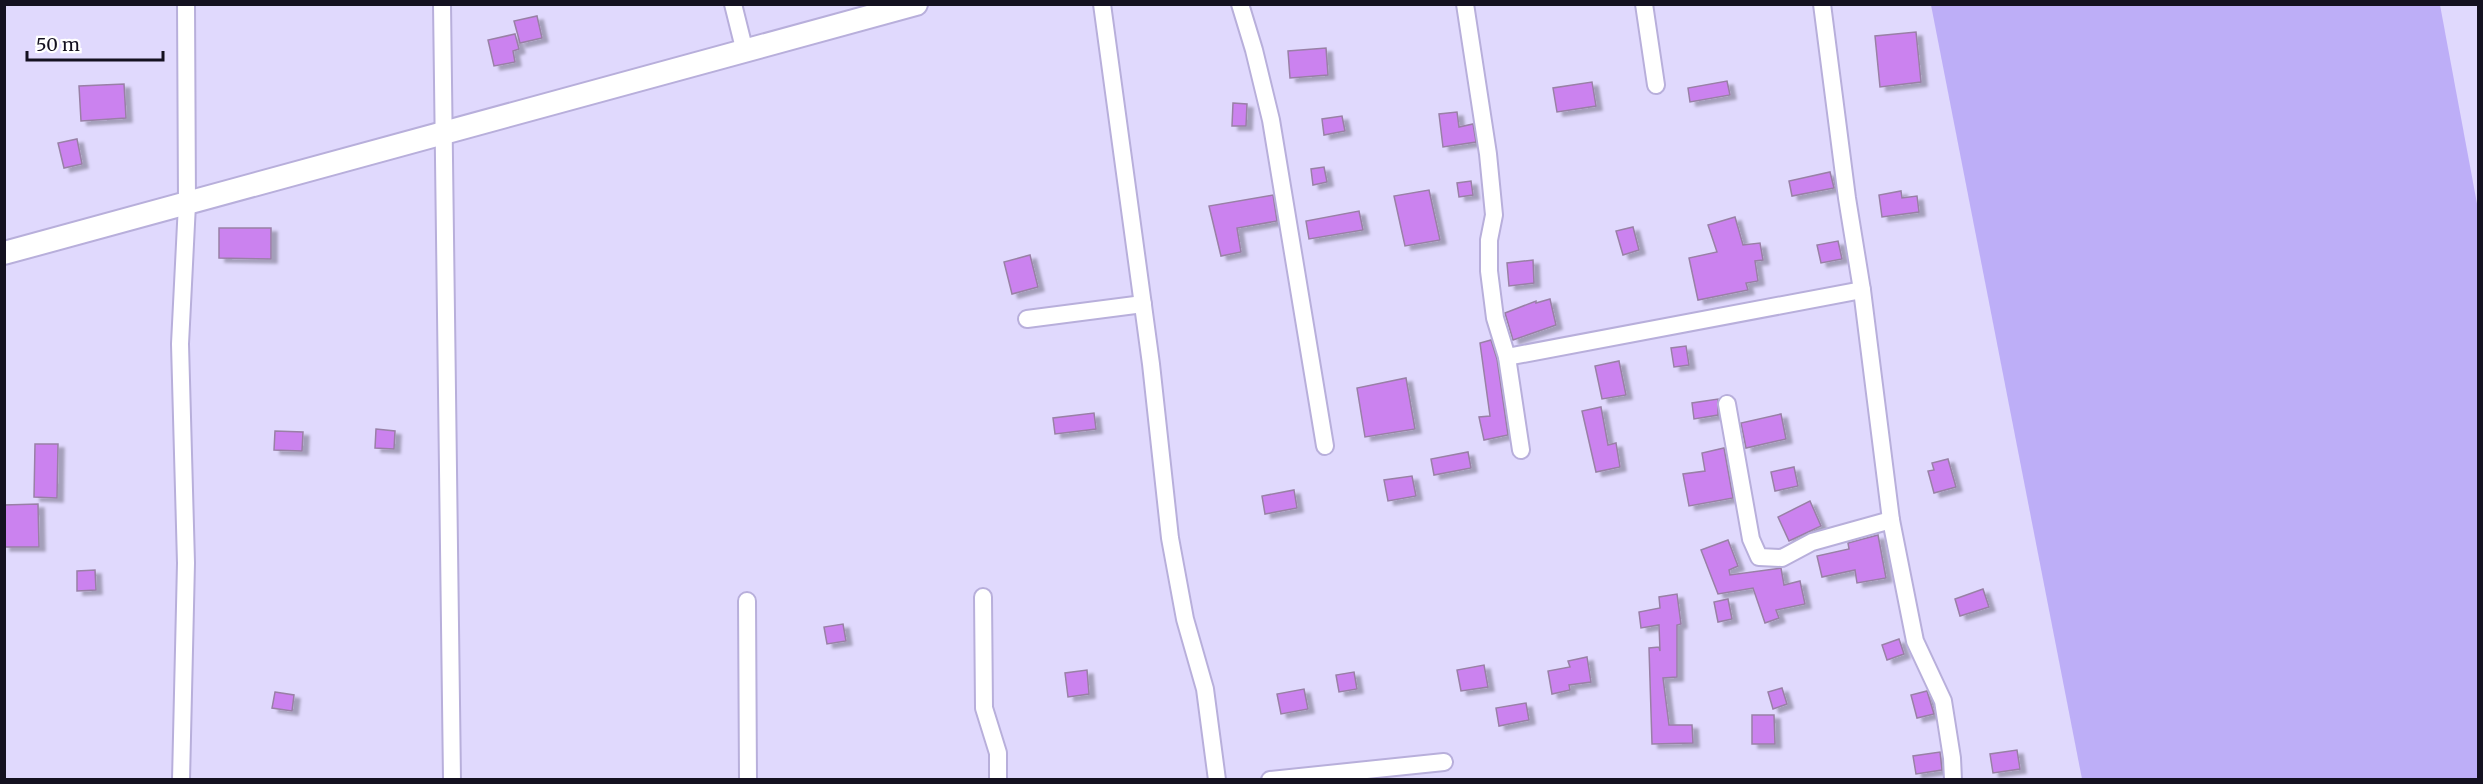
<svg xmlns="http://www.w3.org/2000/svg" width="2483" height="784" font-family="Merriweather,serif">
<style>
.green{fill:#bdaef7}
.building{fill:#cb82ef;stroke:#9980a6;stroke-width:1.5;filter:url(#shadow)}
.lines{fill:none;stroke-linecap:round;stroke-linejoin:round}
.street-casing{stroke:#b8afdb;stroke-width:20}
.secondary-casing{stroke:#b8afdb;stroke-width:26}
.street{stroke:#fff;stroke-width:16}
.secondary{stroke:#fff;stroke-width:22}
</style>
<defs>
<filter id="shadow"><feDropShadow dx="6" dy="4" stdDeviation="1.5" flood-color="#0004"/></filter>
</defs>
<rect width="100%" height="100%" fill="#e0d9fd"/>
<polygon class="green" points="1931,5 2440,5 2478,209 2478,779 2082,779"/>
<g class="building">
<polygon points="537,16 542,38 520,43 514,21"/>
<polygon points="1916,32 1921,82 1880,87 1875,36"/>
<polygon points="515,34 519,49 513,51 515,62 494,66 488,40"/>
<polygon points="1326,48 1328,75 1290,78 1288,51"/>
<polygon points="1727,81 1730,95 1690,102 1688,88"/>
<polygon points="1592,82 1596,106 1557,112 1553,88"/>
<polygon points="124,84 126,118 81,121 79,86"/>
<polygon points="1233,103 1247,104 1246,126 1232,126"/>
<polygon points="1457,112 1459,127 1473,124 1476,142 1443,147 1439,114"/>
<polygon points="1342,116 1345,131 1324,135 1322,119"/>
<polygon points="77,139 82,164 64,168 58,143"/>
<polygon points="1324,167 1327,182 1313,185 1311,169"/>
<polygon points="1830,172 1834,188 1792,196 1789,181"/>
<polygon points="1471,181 1473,195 1459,197 1457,183"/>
<polygon points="1429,190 1440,240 1405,246 1394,196"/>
<polygon points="1901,191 1902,198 1917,196 1919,212 1882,217 1879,195"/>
<polygon points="1273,195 1277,221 1237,228 1241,252 1221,256 1209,206"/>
<polygon points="1359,211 1363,230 1309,239 1306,221"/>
<polygon points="1735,217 1743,245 1760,243 1763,260 1755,261 1758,281 1746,283 1748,290 1698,300 1689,258 1717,252 1708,225"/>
<polygon points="1633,227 1639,250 1623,255 1616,231"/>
<polygon points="219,228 271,228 271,259 219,258"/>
<polygon points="1838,241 1842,259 1821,263 1817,245"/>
<polygon points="1030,255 1038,287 1012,294 1004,262"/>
<polygon points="1533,260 1534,283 1509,286 1507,263"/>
<polygon points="1550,299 1556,325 1513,340 1505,313 1536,301 1536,303"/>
<polygon points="1491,340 1497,359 1508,435 1484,440 1479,417 1490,416 1480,343"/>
<polygon points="1686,346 1689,365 1674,367 1671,348"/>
<polygon points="1619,361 1626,395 1602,399 1595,366"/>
<polygon points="1406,378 1415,429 1365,437 1357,388"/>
<polygon points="1718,399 1718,415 1694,419 1692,403"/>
<polygon points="1601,407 1608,445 1616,443 1620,467 1596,472 1582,411"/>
<polygon points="1094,413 1096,429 1055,434 1053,418"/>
<polygon points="1781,414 1786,439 1746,448 1741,423"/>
<polygon points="376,429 395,431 394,449 375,448"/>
<polygon points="275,431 303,432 302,451 274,450"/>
<polygon points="35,444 58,444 57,498 34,497"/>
<polygon points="1724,448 1733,498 1689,506 1683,474 1705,471 1702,453"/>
<polygon points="1468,452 1471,468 1434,475 1431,459"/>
<polygon points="1948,459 1956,487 1934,493 1928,471 1934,470 1932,463"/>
<polygon points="1794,467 1798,486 1775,491 1771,472"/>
<polygon points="1412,476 1416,496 1388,501 1384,480"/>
<polygon points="1294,490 1297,508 1265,514 1262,496"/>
<polygon points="1810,501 1821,526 1789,541 1778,517"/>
<polygon points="38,504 39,547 4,547 4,505"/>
<polygon points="1878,535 1886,578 1857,583 1855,570 1822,577 1817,556 1849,549 1848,543"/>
<polygon points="1728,540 1738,566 1729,570 1730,575 1781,568 1784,585 1800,581 1805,604 1776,610 1779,618 1765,623 1753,588 1718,594 1701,550"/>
<polygon points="95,570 96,590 77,591 77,571"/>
<polygon points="1983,589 1989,607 1960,616 1955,599"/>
<polygon points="1677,594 1681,624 1677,625 1677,677 1663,678 1669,725 1692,725 1693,743 1652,744 1649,648 1659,647 1660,651 1659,625 1641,628 1639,612 1660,608 1659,597"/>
<polygon points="1728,599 1732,619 1718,622 1714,602"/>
<polygon points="843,624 846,641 827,644 824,627"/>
<polygon points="1899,639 1904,654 1887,660 1882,645"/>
<polygon points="1587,657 1591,682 1569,685 1570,690 1552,694 1548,671 1570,667 1568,661"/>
<polygon points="1484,665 1488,687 1461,691 1457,670"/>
<polygon points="1087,670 1089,694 1068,697 1065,673"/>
<polygon points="1354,672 1357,689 1339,692 1336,675"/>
<polygon points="1782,688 1787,704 1773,709 1768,692"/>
<polygon points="1304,689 1308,709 1281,714 1277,694"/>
<polygon points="1927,691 1934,714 1917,718 1911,695"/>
<polygon points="275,692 294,695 292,711 272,708"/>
<polygon points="1526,703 1529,720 1499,726 1496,708"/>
<polygon points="1752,715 1774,715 1775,744 1752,744"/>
<polygon points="2017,750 2020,769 1993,773 1990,754"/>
<polygon points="1940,752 1942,770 1916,774 1913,756"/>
</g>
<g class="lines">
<g class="street-casing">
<g id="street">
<polyline points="442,4 452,780"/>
<polyline points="733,4 745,52"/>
<polyline points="1102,4 1151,364 1170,538 1185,619 1205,689 1217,780"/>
<polyline points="1240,4 1254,50 1271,120 1325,446"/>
<polyline points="1465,4 1488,154 1494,215 1489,240 1489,271 1495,318 1507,357 1521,450"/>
<polyline points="1644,4 1656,85"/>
<polyline points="1822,4 1847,198 1862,290 1891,520 1915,641 1943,701 1952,758 1953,780"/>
<polyline points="1027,319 1143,304"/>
<polyline points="1507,357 1862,290"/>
<polyline points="1727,404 1751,539 1759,557 1782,558 1812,542 1891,520"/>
<polyline points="983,597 984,708 998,753 998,780"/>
<polyline points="747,601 748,780"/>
<polyline points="181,780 186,563 180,344 187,204 186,4"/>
<polyline points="1270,780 1444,762"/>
</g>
</g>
<g class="secondary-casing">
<polyline id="secondary" points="4,253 916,4"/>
</g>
<use href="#street" class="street"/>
<use href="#secondary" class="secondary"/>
</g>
<rect width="2483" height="784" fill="none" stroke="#141120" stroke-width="12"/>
<path d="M27 51v9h136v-9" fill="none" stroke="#141120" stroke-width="3"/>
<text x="36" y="51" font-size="18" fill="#141120" stroke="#ffffff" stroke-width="4.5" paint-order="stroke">50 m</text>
</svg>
